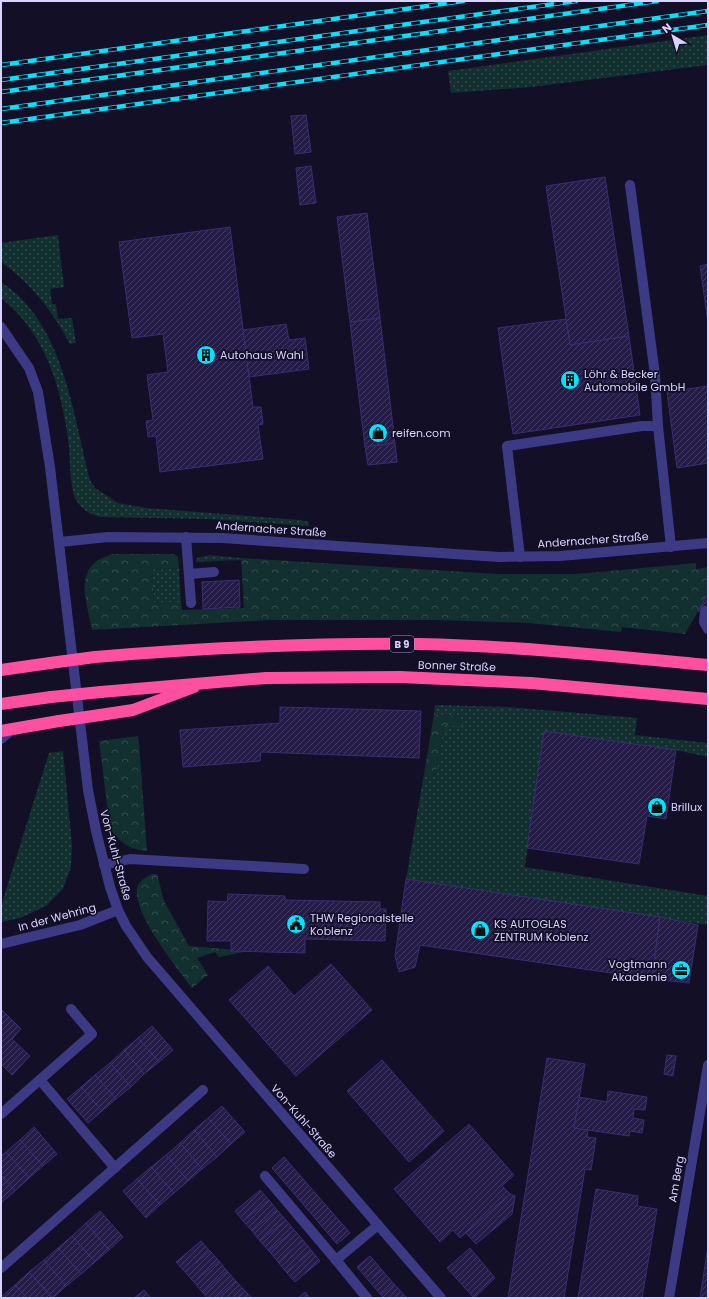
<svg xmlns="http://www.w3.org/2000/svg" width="709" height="1299" font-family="Poppins,sans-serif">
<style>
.grass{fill:url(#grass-dots)}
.forest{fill:url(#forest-crowns)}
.building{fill:url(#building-hatch);stroke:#3b2d73}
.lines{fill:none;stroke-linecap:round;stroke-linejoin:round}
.minor{stroke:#3d3a85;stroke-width:10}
.highway{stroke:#ff4fa3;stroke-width:12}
.rail-casing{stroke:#00e5ff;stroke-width:4.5}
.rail{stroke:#130f26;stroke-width:3;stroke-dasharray:9;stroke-linecap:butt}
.highway-bridge{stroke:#ff4fa3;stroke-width:12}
.labels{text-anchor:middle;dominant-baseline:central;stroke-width:3.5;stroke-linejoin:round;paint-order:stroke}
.shield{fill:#130f26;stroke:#9e99be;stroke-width:1}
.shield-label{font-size:10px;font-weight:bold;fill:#d9d4ff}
.poi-label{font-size:11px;fill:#d9d4ff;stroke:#130f26;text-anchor:start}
.street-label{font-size:11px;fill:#d9d4ff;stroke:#130f26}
</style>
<defs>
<pattern id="grass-dots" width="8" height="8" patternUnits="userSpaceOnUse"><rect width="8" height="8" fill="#12302f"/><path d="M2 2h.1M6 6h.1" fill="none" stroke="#344d4e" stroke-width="1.8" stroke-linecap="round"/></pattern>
<pattern id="forest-crowns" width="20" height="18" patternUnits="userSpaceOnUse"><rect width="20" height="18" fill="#12302f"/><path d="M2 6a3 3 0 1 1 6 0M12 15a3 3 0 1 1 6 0" fill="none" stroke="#344d4e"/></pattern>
<pattern id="building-hatch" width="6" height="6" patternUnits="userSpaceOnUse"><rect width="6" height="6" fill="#241b47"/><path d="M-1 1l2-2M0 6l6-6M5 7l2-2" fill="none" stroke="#433b63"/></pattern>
</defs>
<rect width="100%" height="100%" fill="#130f26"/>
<g class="grass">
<polygon points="708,35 708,65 531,87 451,93 448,71"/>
<path d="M58,235L64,287L50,289L52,304H56L58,319L72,318L76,343L70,344C53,312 31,283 1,262V243Z"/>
<path d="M1,282C63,322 73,413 90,480L95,488L118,503L146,508L300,520L309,522V524L308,526L208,519L100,517C89,514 81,509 75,498C70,485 70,461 69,446C62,391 47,334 1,298Z"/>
<polygon points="209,555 241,558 241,560 196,562 197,558"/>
<polygon points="179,568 181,602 154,602 152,570"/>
<polygon points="435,705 507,707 637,718 635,735 708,743 708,757 676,750 544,731 525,867 708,896 708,925 406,879 424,774 436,775 444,724 460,726 461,717 434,714"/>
<polygon points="63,751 72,845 71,867 63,889 46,906 20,918 1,922 1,906 49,753"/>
</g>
<g class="forest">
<path d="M113,554H174L178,557L179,568L152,570L154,602H181L182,610L244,608L241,558L497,574H577L696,563V569L708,567V594L685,634L622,627L621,632L529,623L436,620H269L92,630C86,598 72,565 113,554Z"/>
<polygon points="434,714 461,717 460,727 444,725 436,775 424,774"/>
<path d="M138,736L139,743L147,851C129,850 119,842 110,828L99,741Z"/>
<path d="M152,874H157L164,901L189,946L249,951L219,957L215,952L197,958L208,975L192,988C177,968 133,913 137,889C138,881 146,877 152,874Z"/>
</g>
<g class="building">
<polygon points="306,115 311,152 295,154 291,116"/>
<polygon points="311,166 316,203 300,205 296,168"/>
<polygon points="605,177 629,336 570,345 546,186"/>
<polygon points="367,213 380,318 350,322 337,217"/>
<polygon points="230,227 253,407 261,407 263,424 258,425 263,459 160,472 156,436 148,437 146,421 153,420 147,375 168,372 163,334 132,338 119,242"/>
<polygon points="708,264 708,323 700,266"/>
<polygon points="380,318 395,443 365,447 350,322"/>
<polygon points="566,319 570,345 629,336 640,415 513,434 498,328"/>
<polygon points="286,324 289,340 305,338 309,369 249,377 243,330"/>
<polygon points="708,386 708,463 677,468 667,392"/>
<polygon points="395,443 397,462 368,465 365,447"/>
<polygon points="239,580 240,607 203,609 202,582"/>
<polygon points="708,594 708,612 698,611"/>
<polygon points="280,707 421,711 419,758 261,752 260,761 183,767 180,730 280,723"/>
<polygon points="544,731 676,750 666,819 647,816 639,864 527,848"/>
<polygon points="406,879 660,917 652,979 420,945 415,967 399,972 395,956"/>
<polygon points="228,894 285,896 285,900 380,902 380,909 386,909 385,941 305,939 305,953 231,951 231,941 207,941 208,901 227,902"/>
<polygon points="660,917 698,925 689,983 652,979"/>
<polygon points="331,964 372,1010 296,1076 229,1000 268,966 294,996"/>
<polygon points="1,1009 21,1029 12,1039 30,1056 12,1075 1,1064"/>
<polygon points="152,1026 173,1050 159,1062 138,1038"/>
<polygon points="138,1038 159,1062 144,1074 124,1050"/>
<polygon points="124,1050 144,1074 131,1087 110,1063"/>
<polygon points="667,1055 676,1056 673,1076 664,1074"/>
<polygon points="547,1058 585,1064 574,1128 588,1130 587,1137 596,1138 591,1170 585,1169 564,1298 508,1298"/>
<polygon points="382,1060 444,1131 409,1162 347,1091"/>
<polygon points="110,1063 131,1087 116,1099 95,1075"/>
<polygon points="95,1075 116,1099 102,1111 81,1087"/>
<polygon points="81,1087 102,1111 88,1123 67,1099"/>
<polygon points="608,1091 647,1097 645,1110 634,1109 633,1118 644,1120 642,1133 630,1131 629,1136 574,1128 579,1097 607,1102"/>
<polygon points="222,1106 245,1132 231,1144 208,1118"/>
<polygon points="208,1118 231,1144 217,1157 194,1130"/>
<polygon points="469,1124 514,1175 502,1186 510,1194 460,1238 453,1230 440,1242 394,1189"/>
<polygon points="34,1127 57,1154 43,1166 20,1140"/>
<polygon points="194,1130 217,1157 202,1169 180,1143"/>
<polygon points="20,1140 43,1166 29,1178 6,1152"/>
<polygon points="180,1143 202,1169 188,1181 166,1155"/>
<polygon points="6,1152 29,1178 15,1191 1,1175 1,1156"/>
<polygon points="166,1155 188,1181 174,1193 151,1167"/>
<polygon points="284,1157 350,1233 337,1244 272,1168"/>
<polygon points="151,1167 174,1193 160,1205 137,1179"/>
<polygon points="1,1175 15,1191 1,1203"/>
<polygon points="137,1179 160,1205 146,1218 123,1191"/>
<polygon points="596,1189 638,1196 637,1206 657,1209 642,1298 578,1298"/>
<polygon points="260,1190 269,1200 243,1221 235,1211"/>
<polygon points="510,1194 515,1196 512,1214 476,1244 466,1233"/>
<polygon points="269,1200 277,1210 252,1231 243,1221"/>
<polygon points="277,1210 286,1220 260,1241 252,1231"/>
<polygon points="100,1211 123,1237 109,1250 86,1223"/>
<polygon points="286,1220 294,1230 269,1251 260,1241"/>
<polygon points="86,1223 109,1250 95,1262 72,1236"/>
<polygon points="294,1230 303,1240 278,1262 269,1251"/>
<polygon points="72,1236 95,1262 81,1274 58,1248"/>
<polygon points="303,1240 312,1251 286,1272 278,1262"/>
<polygon points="201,1241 210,1251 185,1272 176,1262"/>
<polygon points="708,1246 708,1298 700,1298"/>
<polygon points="58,1248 81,1274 66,1286 44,1260"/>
<polygon points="470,1248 495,1278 474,1298 447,1268"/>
<polygon points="210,1251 219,1261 194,1282 185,1272"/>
<polygon points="312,1251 320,1261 295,1282 286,1272"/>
<polygon points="370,1256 382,1270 369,1281 357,1267"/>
<polygon points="44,1260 66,1286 53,1298 29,1272"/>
<polygon points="219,1261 227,1271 203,1293 194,1282"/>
<polygon points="382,1270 394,1284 381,1295 369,1281"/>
<polygon points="227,1271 236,1281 216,1298 207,1298 203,1293"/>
<polygon points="29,1272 52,1298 27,1298 15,1285"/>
<polygon points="236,1281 245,1291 237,1298 216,1298"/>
<polygon points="394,1284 406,1297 406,1298 384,1298 381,1295"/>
<polygon points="15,1285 27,1298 2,1298 1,1297"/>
<polygon points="144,1290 151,1298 134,1298"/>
<polygon points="245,1291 252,1298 237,1298"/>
<polygon points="305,1292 310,1298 298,1298"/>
</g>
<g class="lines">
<g class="minor">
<polyline points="630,185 655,375 658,426 671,547"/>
<polyline points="1,327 29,368 38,392 50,467 88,790 96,831 110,887 118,910 126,926 147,957 441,1298"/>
<polyline points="186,537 191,603"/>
<polyline points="60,542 108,537 222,538 499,557 560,556 708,543"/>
<polyline points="520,557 507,446 642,426 658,426"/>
<polyline points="189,574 214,572"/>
<polyline points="705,611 704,622 708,629"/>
<polyline points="1,739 13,729"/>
<polyline points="104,865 130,859 304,869"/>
<polyline points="1,944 80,925 118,910"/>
<polyline points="40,1080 115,1168"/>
<polyline points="1,1114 92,1034 71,1009"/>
<polyline points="265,1176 336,1260"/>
<polyline points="1,1268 203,1090"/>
<polyline points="367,1298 336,1260 378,1225"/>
<polyline points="669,1298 708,1065"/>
</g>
<g class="highway">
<path d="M95,657C202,648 311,643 419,644C515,646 612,656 708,665"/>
<polyline points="1,670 50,663"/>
<polyline points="101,692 266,678 400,677 531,683 708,699"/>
<polyline points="1,704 51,697"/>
<polyline points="100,715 133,710 194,687"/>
<polyline points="1,731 59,721"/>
</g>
<g class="rail-casing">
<g id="rail">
<polyline points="1,65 463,1"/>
<polyline points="1,80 576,1"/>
<polyline points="1,92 657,1"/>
<polyline points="1,109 708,11"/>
<polyline points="1,123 708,25"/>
</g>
</g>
<use href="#rail" class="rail"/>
<g class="highway-bridge">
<polyline points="50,663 95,657"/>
<polyline points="51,697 101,692"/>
<polyline points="59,721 100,715"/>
</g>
</g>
<defs>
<g id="building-disc" transform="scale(1)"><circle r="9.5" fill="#00e5ff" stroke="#130f26"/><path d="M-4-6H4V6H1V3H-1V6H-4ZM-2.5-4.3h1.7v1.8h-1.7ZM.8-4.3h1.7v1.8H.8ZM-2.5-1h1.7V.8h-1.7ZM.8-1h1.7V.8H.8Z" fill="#111"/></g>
<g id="shop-disc" transform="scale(1)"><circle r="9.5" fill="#00e5ff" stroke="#130f26"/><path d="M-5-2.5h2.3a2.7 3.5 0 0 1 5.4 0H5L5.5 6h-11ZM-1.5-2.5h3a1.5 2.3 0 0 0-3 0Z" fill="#111"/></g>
<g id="civic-disc" transform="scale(1)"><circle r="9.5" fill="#00e5ff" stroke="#130f26"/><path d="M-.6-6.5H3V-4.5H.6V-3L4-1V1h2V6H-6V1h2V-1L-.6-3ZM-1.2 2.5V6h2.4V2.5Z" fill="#111"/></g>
<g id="office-disc" transform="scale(1)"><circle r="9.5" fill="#00e5ff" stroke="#130f26"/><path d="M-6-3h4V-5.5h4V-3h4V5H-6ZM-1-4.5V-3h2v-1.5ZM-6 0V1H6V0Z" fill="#111"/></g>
</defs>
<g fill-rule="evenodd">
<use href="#building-disc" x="206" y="355"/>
<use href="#building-disc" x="570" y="380"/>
<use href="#shop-disc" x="378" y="433"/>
<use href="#shop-disc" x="657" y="807"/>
<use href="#civic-disc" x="296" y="924"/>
<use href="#shop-disc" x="480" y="930"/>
<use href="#office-disc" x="681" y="970"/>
</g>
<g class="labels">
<rect class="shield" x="390" y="636" width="24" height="16" rx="3"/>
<g class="shield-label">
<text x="402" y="644">B 9</text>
</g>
<g class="poi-label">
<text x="220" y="355">Autohaus Wahl</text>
<text x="584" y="374">Löhr &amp; Becker<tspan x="584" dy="13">Automobile GmbH</tspan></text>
<text x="392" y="433">reifen.com</text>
<text x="671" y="807">Brillux</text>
<text x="310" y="918">THW Regionalstelle<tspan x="310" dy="13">Koblenz</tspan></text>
<text x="494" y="924">KS AUTOGLAS<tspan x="494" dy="13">ZENTRUM Koblenz</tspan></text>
<text x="667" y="964" text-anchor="end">Vogtmann<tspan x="667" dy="13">Akademie</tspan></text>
</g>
<g class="street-label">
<text transform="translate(271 529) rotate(4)">Andernacher Straße</text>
<text transform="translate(593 540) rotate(-4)">Andernacher Straße</text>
<text transform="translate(457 666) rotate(2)">Bonner Straße</text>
<text transform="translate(116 855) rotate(75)">Von-Kuhl-Straße</text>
<text transform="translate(57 917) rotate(-15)">In der Wehring</text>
<text transform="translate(304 1121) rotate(49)">Von-Kuhl-Straße</text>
<text transform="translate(676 1179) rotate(-80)">Am Berg</text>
</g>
</g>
<rect width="709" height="1299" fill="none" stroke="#d9d4ff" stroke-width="4"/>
<g transform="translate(673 36) rotate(322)" stroke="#130f26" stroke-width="3" paint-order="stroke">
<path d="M0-3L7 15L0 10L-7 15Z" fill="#d9d4ff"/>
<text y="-6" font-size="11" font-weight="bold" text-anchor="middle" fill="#d9d4ff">N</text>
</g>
</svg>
